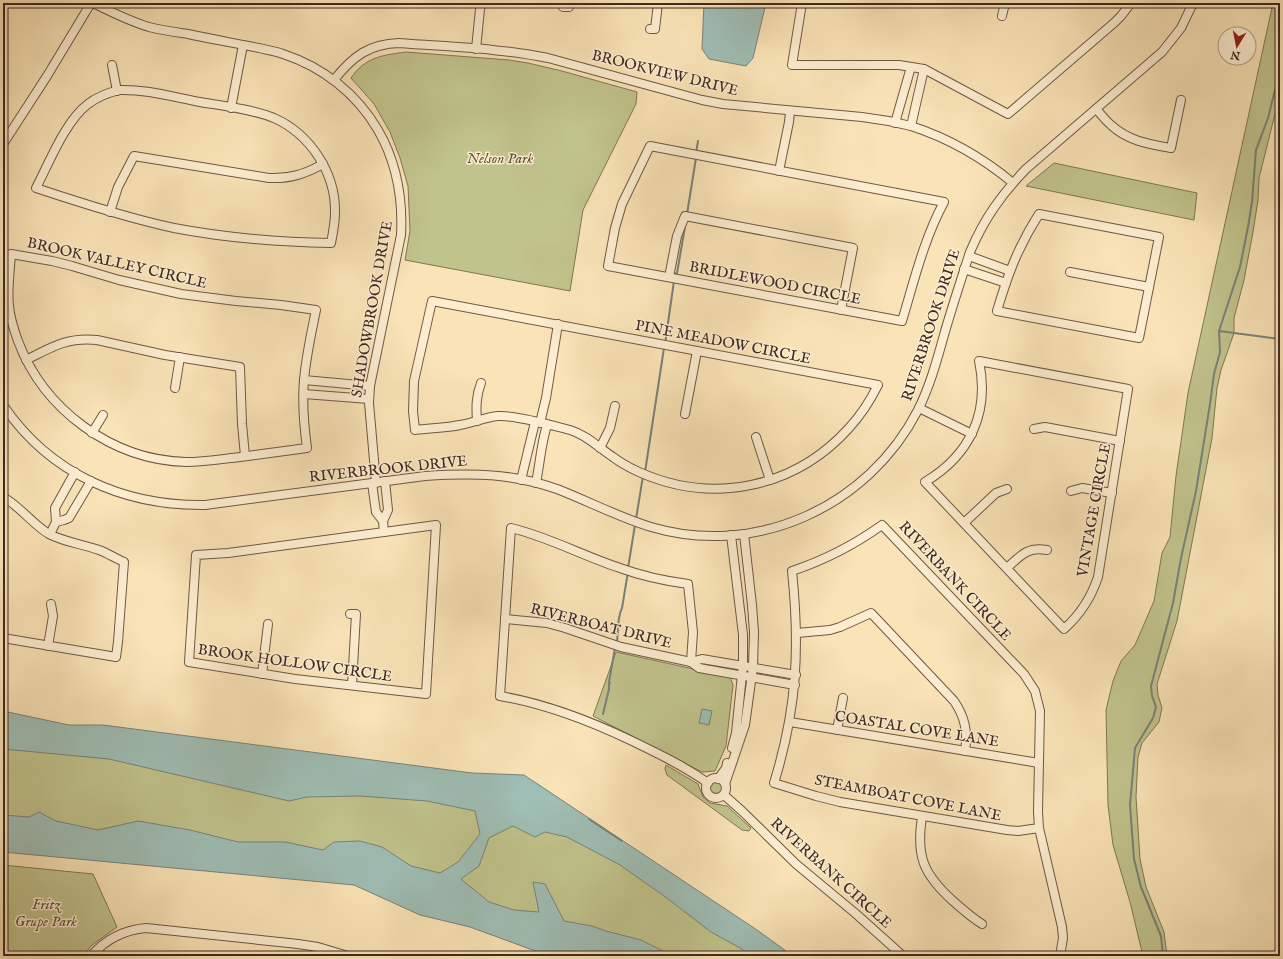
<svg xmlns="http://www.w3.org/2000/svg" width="1283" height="959" font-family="'IM FELL English',serif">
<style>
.green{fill:#c1c38c;stroke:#807656}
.water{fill:#9fbeb5;stroke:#78827a}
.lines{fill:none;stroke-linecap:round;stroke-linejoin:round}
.stream{stroke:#78827a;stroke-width:2}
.minor-casing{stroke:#6d5846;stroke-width:10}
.minor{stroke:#fcedd0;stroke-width:8}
.labels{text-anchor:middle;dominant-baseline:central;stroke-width:3;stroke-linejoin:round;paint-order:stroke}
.street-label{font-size:15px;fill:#3e2921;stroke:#fcedd0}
.park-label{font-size:15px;font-style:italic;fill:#5f503c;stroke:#fcedd0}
</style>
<rect width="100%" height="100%" fill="#fae4b7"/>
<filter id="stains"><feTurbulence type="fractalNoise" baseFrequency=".005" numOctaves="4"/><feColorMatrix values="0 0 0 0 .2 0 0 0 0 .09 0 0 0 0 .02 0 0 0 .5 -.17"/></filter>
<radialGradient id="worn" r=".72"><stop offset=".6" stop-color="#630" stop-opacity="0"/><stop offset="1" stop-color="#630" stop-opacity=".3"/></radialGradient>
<g class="green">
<polygon points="1273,3 1280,3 1280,94 1259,178 1258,200 1253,232 1244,280 1234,318 1234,333 1221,370 1217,388 1212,438 1177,621 1157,684 1158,695 1162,708 1159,722 1142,743 1138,757 1136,797 1140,859 1146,887 1164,932 1167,956 1143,956 1130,902 1113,845 1108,805 1106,710 1113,681 1121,661 1135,645 1154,601 1162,553 1170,537 1176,476 1188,393"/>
<path d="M406,52L509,60L528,63L562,71L637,92L636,104L583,210L570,291L405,260L410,231L408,186L400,158L390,132L374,104L351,78C365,57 383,55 406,52Z"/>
<polygon points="1054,163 1197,193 1194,220 1026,186"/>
<polygon points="616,652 730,677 733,685 726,746 715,771 702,772 593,716"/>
<polygon points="3,736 465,798 570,829 718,927 750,956 644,956 482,907 3,823"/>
<polygon points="666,765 698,784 703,797 710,803 727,806 751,828 749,831 742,830 667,775 665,769"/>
<circle cx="716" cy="788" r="8"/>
<polygon points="3,865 93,874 117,927 91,946 83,956 3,956"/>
</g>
<g class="water">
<polygon points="704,3 766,3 753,58 746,66 709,59 702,49"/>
<polygon points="702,709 712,711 709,725 699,723"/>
<polygon points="3,711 69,725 103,725 472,773 524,775 757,930 793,956 746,956 742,949 711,932 664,896 620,865 567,837 545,832 535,837 513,826 489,838 479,866 461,879 489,902 514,910 539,912 533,882 545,884 564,921 592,926 606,931 641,940 673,956 549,956 470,927 420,915 354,885 3,852 3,815 29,817 39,812 56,821 98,830 138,821 190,830 238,842 285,842 323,850 334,842 360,841 382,847 411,866 440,873 458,862 480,834 475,811 427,801 360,796 307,797 289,801 109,759 3,749"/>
</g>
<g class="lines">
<g class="stream">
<polyline points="696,153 698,141"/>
<polyline points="687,214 696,158"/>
<polyline points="675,276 675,274 677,273 685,227"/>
<polyline points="1219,331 1280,339"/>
<polyline points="665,344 674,281"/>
<polyline points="645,472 664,348"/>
<polyline points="636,519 643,476"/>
<polyline points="628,568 635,525"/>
<path d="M617,643C618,632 617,618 622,608L628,572"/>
<polyline points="603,714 609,689 609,684 610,683 609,682 615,648"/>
<polyline points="589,819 622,841"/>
<polyline points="1163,956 1161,936 1141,887 1134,859 1130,805 1135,748 1153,718 1156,707 1152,696 1151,686 1173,603 1181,558 1196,491 1210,404 1214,374 1220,352 1219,331 1240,267 1248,227 1252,202 1256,150 1268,118 1280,70"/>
</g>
<g class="minor-casing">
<g id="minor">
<path d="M93,3C111,12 129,21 149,27C161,30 175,32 188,34C211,39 235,43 259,48C267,50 275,51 283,54C323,67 357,94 378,130C397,163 403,197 401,235L370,386L369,403L376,483"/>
<polyline points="802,3 792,65 899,65 924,69 1008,114 1114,23 1121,16 1131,3"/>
<polyline points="563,7 569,7 569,3"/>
<polyline points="1002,16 1005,3"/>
<polyline points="650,29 655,29 658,3"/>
<polyline points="476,49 480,9 482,3"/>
<polyline points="112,65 117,91"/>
<path d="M334,80C353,56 369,44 399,43C449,47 499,48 548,58L702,100L723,104L862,117C879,119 895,122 911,126C948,138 983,158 1013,183"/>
<path d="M119,90C146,89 173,97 200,102C224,106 251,109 274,118C310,134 336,173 335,213C335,223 333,233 331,243C278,242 226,238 174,228C127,218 81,203 36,188C49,163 66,120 88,104C97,97 107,93 119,90Z"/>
<polyline points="231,108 243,45"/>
<path d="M1096,109C1101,114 1105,120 1111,125C1128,141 1149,144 1171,148L1181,100"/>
<polyline points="895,123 911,67"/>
<polyline points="911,126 924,69"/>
<polyline points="3,144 47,76 91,3"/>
<path d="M650,146L944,202C924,239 914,281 902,321L608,266L615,228L622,204Z"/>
<polyline points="779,171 789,122 790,111"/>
<path d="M110,212L118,187L134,156L269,178C290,179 305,174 323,164"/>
<path d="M1039,214L1159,237L1139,338L997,311C1008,274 1018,247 1039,214Z"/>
<path d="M11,254L52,261L72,266L119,280L181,294L236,301L281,305L316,310C311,334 306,357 304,380C302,403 304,426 307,448C284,451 262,454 240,457C222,459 204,462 186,462C112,460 44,410 18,341C14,330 10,318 9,306C7,291 10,270 11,254Z"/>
<polyline points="969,256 1010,271"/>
<polyline points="964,269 1006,283"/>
<polyline points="1070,272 1149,287"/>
<polyline points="669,277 677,236 685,216 853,248 841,310"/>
<path d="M432,301L878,385C870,401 861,415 849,428C795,488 713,505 639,472C630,468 621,463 613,457C599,448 587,435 570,430C551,425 517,415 498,416C485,417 473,423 460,425C446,428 430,428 415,430L413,411L414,381Z"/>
<path d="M26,360C52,347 67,337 97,340L165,355L240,367L242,424L245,456"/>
<path d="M979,361L1128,389L1098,577C1091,598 1081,614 1064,629L925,482C970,455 990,413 979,361Z"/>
<polyline points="304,380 370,386"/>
<polyline points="175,388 180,357"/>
<polyline points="304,394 369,399"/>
<path d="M3,405C50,474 123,506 205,505L425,476C473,473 511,473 557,489C588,501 618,517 651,527C756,558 868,507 918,410C930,386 937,360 944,335C952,307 961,280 970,252C984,219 1001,195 1026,169L1162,52L1181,28L1193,3"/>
<polyline points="919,408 972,434"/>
<polyline points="685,414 697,351"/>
<path d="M477,421C476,407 476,396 481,383"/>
<polyline points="540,423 546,398 558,324"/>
<polyline points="1034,429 1045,427 1120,441"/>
<polyline points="92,433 103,415"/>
<polyline points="756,437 770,480"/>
<polyline points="600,448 610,428 615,406"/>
<polyline points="521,480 535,422"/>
<polyline points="372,483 376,512 383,521 384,532"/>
<path d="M536,483C540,463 541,444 547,425"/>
<polyline points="1071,491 1082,488 1112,493"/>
<path d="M3,497C21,507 32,524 49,534C64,542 82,544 99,550C107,553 115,558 124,562L118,642L116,657L3,638"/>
<polyline points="383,521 388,510 385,481"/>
<polyline points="56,522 64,520 69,518 91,481"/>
<polyline points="964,523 996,493 1007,489"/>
<polygon points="436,525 426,694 295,679 189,662 196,555 228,553"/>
<polyline points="50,534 56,522 55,508 75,472"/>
<polyline points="731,535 743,635 743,665 736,733 732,748"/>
<path d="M1007,568C1020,556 1028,546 1047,550"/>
<polyline points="350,614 356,614 352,685"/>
<polyline points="505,619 547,623 565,628 621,647 691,662 699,668 795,685"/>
<path d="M797,633L830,630L840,627L871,613L954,701C965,717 968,732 965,751"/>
<polyline points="48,646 53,616 51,604"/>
<path d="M691,662L693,632L688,584C665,581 642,576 620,568C583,556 549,537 511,528L500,696C547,704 588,720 630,740C657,753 684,766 708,783"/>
<polyline points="691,662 702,659 796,675"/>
<polyline points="262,674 268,624"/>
<polyline points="790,722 1039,763"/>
<polyline points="837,730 843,698"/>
<circle cx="716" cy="788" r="10"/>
<polyline points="718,779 726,768 727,763"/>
<polyline points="725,784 745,725 753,667 754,632 752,605 744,534"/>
<polyline points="724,795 742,811 796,864 855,913 903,956"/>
<path d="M922,817C916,856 923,874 953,901C962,909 971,917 982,924"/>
<path d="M1039,828L1018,831L1007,830L840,802L816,796L774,783C797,709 800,648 792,571C825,560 854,545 882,525L1024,674L1035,691L1040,711L1038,812L1039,828L1062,927L1063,938L1060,956"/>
<path d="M91,956C106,939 123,930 146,928L298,944L318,947L348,956"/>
</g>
</g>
<use href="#minor" class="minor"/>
</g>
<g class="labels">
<g class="street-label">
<text transform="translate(665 73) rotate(14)">BROOKVIEW DRIVE</text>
<text transform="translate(117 263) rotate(13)">BROOK VALLEY CIRCLE</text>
<text transform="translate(775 283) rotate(11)">BRIDLEWOOD CIRCLE</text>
<text transform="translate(372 309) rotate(-80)">SHADOWBROOK DRIVE</text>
<text transform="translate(931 325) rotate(-72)">RIVERBROOK DRIVE</text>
<text transform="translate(723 342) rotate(11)">PINE MEADOW CIRCLE</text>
<text transform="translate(388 469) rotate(-6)">RIVERBROOK DRIVE</text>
<text transform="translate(1094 510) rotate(-80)">VINTAGE CIRCLE</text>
<text transform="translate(955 581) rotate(47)">RIVERBANK CIRCLE</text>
<text transform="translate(601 626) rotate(14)">RIVERBOAT DRIVE</text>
<text transform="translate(295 663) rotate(8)">BROOK HOLLOW CIRCLE</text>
<text transform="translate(917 729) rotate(9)">COASTAL COVE LANE</text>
<text transform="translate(908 798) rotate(11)">STEAMBOAT COVE LANE</text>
<text transform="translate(831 873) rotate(42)">RIVERBANK CIRCLE</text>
</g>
<g class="park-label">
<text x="500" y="158">Nelson Park</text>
<text x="46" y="904">Fritz<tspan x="46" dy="17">Grupe Park</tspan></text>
</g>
</g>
<rect width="1283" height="959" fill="none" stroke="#fae4b7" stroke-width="16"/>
<rect x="4" y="4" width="1275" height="951" fill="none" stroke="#3e2921" stroke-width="2"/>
<rect x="8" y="8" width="1267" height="943" fill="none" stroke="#3e2921"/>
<g transform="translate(1237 46) rotate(190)"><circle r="19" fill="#fcedd0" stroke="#b09f8a"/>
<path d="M0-3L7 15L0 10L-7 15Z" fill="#8f2418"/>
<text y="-6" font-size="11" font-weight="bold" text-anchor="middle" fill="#3e2921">N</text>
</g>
<rect width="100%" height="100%" filter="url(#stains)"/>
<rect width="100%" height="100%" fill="url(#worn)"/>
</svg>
